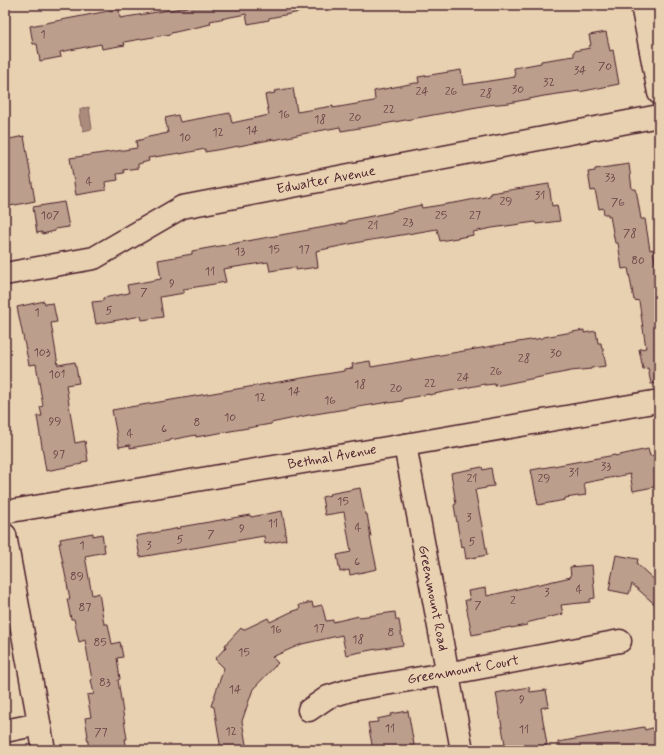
<svg xmlns="http://www.w3.org/2000/svg" width="664" height="755" font-family="Mynerve,sans-serif">
<style>
.water{fill:#aa8b7c;stroke:#84605c}
.building{fill:#bb9f8c;stroke:#4a1f2b}
.lines{fill:none;stroke-linecap:round;stroke-linejoin:round}
.minor-casing{stroke:#4a1f2b;stroke-width:25}
.minor{stroke:#e8d1b1;stroke-width:22}
.labels{text-anchor:middle;dominant-baseline:central;stroke-width:3;stroke-linejoin:round;paint-order:stroke}
.number-label{font-size:12px;fill:#663f43}
.street-label{font-size:14px;fill:#4a1f2b;stroke:#e8d1b1}
</style>
<rect width="100%" height="100%" fill="#e8d1b1"/>
<filter id="ink" filterUnits="userSpaceOnUse"><feTurbulence type="fractalNoise" baseFrequency=".025" numOctaves="2"/><feDisplacementMap in="SourceGraphic" scale="8" xChannelSelector="R" yChannelSelector="G"/><feConvolveMatrix kernelMatrix="1 2 1 2 8 2 1 2 1" color-interpolation-filters="sRGB"/></filter>
<g filter="url(#ink)">
<polygon class="water" points="89,107 92,129 83,131 82,125 81,125 79,115 80,114 80,109"/>
<g class="building">
<polygon points="187,5 300,5 300,12 269,18 269,20 248,24 246,14 210,21 211,24 171,33 171,34 124,42 125,45 102,49 101,44 60,52 61,57 40,61 37,44 33,44 30,26 119,9 120,18 188,7"/>
<polygon points="606,32 610,51 613,50 619,84 579,92 579,91 544,96 509,103 488,105 378,125 341,131 340,127 302,134 274,140 274,139 239,146 205,152 205,149 180,154 180,153 148,158 149,161 138,164 138,168 123,170 124,173 117,174 118,180 105,182 106,190 76,195 70,158 137,148 136,141 144,139 144,138 168,133 165,118 178,115 180,122 230,113 232,123 269,115 265,95 275,93 274,91 293,88 297,112 333,106 333,108 374,101 375,100 374,91 415,83 419,83 418,77 461,70 463,85 515,77 514,68 541,63 541,61 574,56 574,51 590,48 589,46 591,45 589,35"/>
<polygon points="24,136 35,201 10,206 5,178 5,140"/>
<polygon points="629,164 632,189 636,189 641,219 645,219 650,250 653,249 659,284 659,383 651,384 648,368 643,369 639,349 646,348 639,301 634,300 628,268 622,269 618,243 615,243 610,216 608,216 608,214 604,214 603,208 599,209 595,190 591,191 588,172 595,171 595,169"/>
<polygon points="549,184 552,206 557,205 560,221 536,224 535,222 492,228 473,232 474,235 440,241 437,229 360,242 316,251 318,267 296,270 296,267 270,271 268,262 223,269 226,282 184,289 184,293 160,297 163,317 142,320 141,316 96,324 92,302 103,301 103,298 129,293 127,285 161,279 158,260 192,254 192,251 347,223 347,221 392,212 392,211 421,205 422,208 460,202 490,196 490,193"/>
<polygon points="64,202 69,227 55,229 55,231 42,234 42,232 37,233 33,207"/>
<polygon points="44,301 45,304 53,303 57,322 51,323 58,365 75,362 79,383 66,385 75,443 85,441 88,461 82,462 82,464 46,471 37,416 42,416 40,407 43,406 36,364 29,365 17,307"/>
<polygon points="584,330 584,333 596,331 598,343 601,343 602,349 603,349 606,366 591,368 591,369 571,371 495,386 495,384 485,385 485,384 429,395 429,394 403,399 403,401 389,403 389,402 309,415 271,423 271,424 196,437 196,435 170,440 170,441 130,448 130,445 119,447 112,410 344,371 344,369 353,368 352,364 370,361 371,367 493,346 543,338 544,337"/>
<polygon points="648,449 650,456 659,454 659,486 633,491 630,474 584,483 586,495 565,498 565,500 538,505 531,470 615,455 615,456"/>
<polygon points="482,467 483,470 491,468 494,486 486,487 486,488 475,490 483,531 487,555 466,559 464,546 461,547 454,505 456,504 451,473"/>
<polygon points="360,488 365,514 367,514 371,537 370,537 377,569 350,575 349,570 340,572 337,555 351,552 344,512 325,515 322,497 330,495 329,494"/>
<polygon points="282,511 286,532 285,533 286,540 265,544 264,536 140,557 136,536 180,528 180,527 250,515 251,517"/>
<polygon points="93,533 93,536 102,534 105,552 85,556 92,595 99,593 104,624 108,624 112,644 120,642 123,657 117,658 120,679 118,680 127,739 125,739 127,750 89,750 87,736 88,736 85,718 91,717 87,695 94,694 91,680 92,680 85,640 79,642 74,619 71,619 67,599 70,599 59,543 61,543 60,539"/>
<polygon points="616,555 638,559 637,564 659,584 659,608 632,584 629,594 609,590"/>
<polygon points="592,565 595,598 590,599 590,602 561,605 563,614 530,622 527,623 527,625 511,628 511,627 500,629 472,635 465,600 470,600 468,591 486,588 487,596 571,577 570,567"/>
<polygon points="312,602 313,607 322,605 326,621 333,620 333,622 359,616 360,617 395,612 396,620 399,620 403,645 371,650 346,655 342,635 302,644 272,657 278,663 253,689 242,721 247,750 221,750 214,707 211,706 224,668 215,659 226,647 225,645 241,628 243,630 268,618 270,622 291,612 300,609 299,605"/>
<polygon points="529,687 530,692 546,690 549,706 541,708 547,745 519,750 506,750 496,693"/>
<polygon points="408,711 415,750 373,750 368,723 378,722 377,719 391,716 391,714"/>
<polygon points="659,726 659,750 558,750 558,742 644,727 645,730"/>
</g>
<g class="lines">
<g class="minor-casing">
<g id="minor">
<polyline points="642,5 659,93"/>
<polyline points="5,274 94,258 182,207 659,116"/>
<polyline points="405,445 462,750"/>
<polyline points="5,512 405,445 659,401"/>
<polyline points="5,535 44,750"/>
<polyline points="309,710 328,697 350,690 462,671 620,641"/>
<polyline points="5,731 39,724"/>
</g>
</g>
<use href="#minor" class="minor"/>
</g>
</g>
<g class="labels">
<g class="number-label">
<text x="43" y="35">1</text>
<text x="605" y="67">70</text>
<text x="580" y="71">34</text>
<text x="549" y="83">32</text>
<text x="518" y="90">30</text>
<text x="422" y="92">24</text>
<text x="451" y="92">26</text>
<text x="486" y="94">28</text>
<text x="389" y="110">22</text>
<text x="284" y="115">16</text>
<text x="355" y="118">20</text>
<text x="320" y="120">18</text>
<text x="252" y="131">14</text>
<text x="218" y="133">12</text>
<text x="185" y="138">10</text>
<text x="610" y="178">33</text>
<text x="89" y="182">4</text>
<text x="540" y="196">31</text>
<text x="506" y="202">29</text>
<text x="618" y="203">76</text>
<text x="50" y="216">107</text>
<text x="441" y="216">25</text>
<text x="475" y="216">27</text>
<text x="408" y="223">23</text>
<text x="373" y="226">21</text>
<text x="630" y="234">78</text>
<text x="274" y="250">15</text>
<text x="304" y="250">17</text>
<text x="240" y="252">13</text>
<text x="638" y="261">80</text>
<text x="210" y="272">11</text>
<text x="172" y="284">9</text>
<text x="144" y="293">7</text>
<text x="109" y="311">5</text>
<text x="37" y="313">1</text>
<text x="42" y="353">103</text>
<text x="556" y="354">30</text>
<text x="524" y="359">28</text>
<text x="496" y="372">26</text>
<text x="57" y="375">101</text>
<text x="463" y="378">24</text>
<text x="430" y="384">22</text>
<text x="360" y="385">18</text>
<text x="396" y="389">20</text>
<text x="294" y="392">14</text>
<text x="260" y="398">12</text>
<text x="330" y="401">16</text>
<text x="230" y="418">10</text>
<text x="55" y="422">99</text>
<text x="197" y="423">8</text>
<text x="164" y="429">6</text>
<text x="130" y="434">4</text>
<text x="59" y="455">97</text>
<text x="606" y="467">33</text>
<text x="574" y="473">31</text>
<text x="472" y="479">21</text>
<text x="544" y="479">29</text>
<text x="343" y="502">15</text>
<text x="469" y="518">3</text>
<text x="273" y="524">11</text>
<text x="358" y="528">4</text>
<text x="242" y="529">9</text>
<text x="211" y="535">7</text>
<text x="180" y="540">5</text>
<text x="472" y="542">5</text>
<text x="82" y="546">1</text>
<text x="149" y="546">3</text>
<text x="357" y="562">6</text>
<text x="77" y="577">89</text>
<text x="579" y="590">4</text>
<text x="547" y="593">3</text>
<text x="513" y="601">2</text>
<text x="478" y="606">7</text>
<text x="85" y="608">87</text>
<text x="319" y="629">17</text>
<text x="276" y="630">16</text>
<text x="391" y="633">8</text>
<text x="358" y="640">18</text>
<text x="100" y="643">85</text>
<text x="244" y="653">15</text>
<text x="105" y="683">83</text>
<text x="235" y="690">14</text>
<text x="522" y="700">9</text>
<text x="390" y="729">11</text>
<text x="524" y="730">11</text>
<text x="231" y="732">12</text>
<text x="101" y="733">77</text>
</g>
<g class="street-label">
<text transform="translate(326 180) rotate(-11)">Edwalter Avenue</text>
<text transform="translate(332 457) rotate(-10)">Bethnal Avenue</text>
<text transform="translate(433 598) rotate(79)">Greenmount Road</text>
<text transform="translate(463 670) rotate(-10)">Greenmount Court</text>
</g>
</g>
<rect width="664" height="755" fill="none" stroke="#e8d1b1" stroke-width="20"/>
<rect x="10" y="10" width="644" height="735" fill="none" stroke="#4a1f2b" stroke-width="1.5" filter="url(#ink)"/>
</svg>
